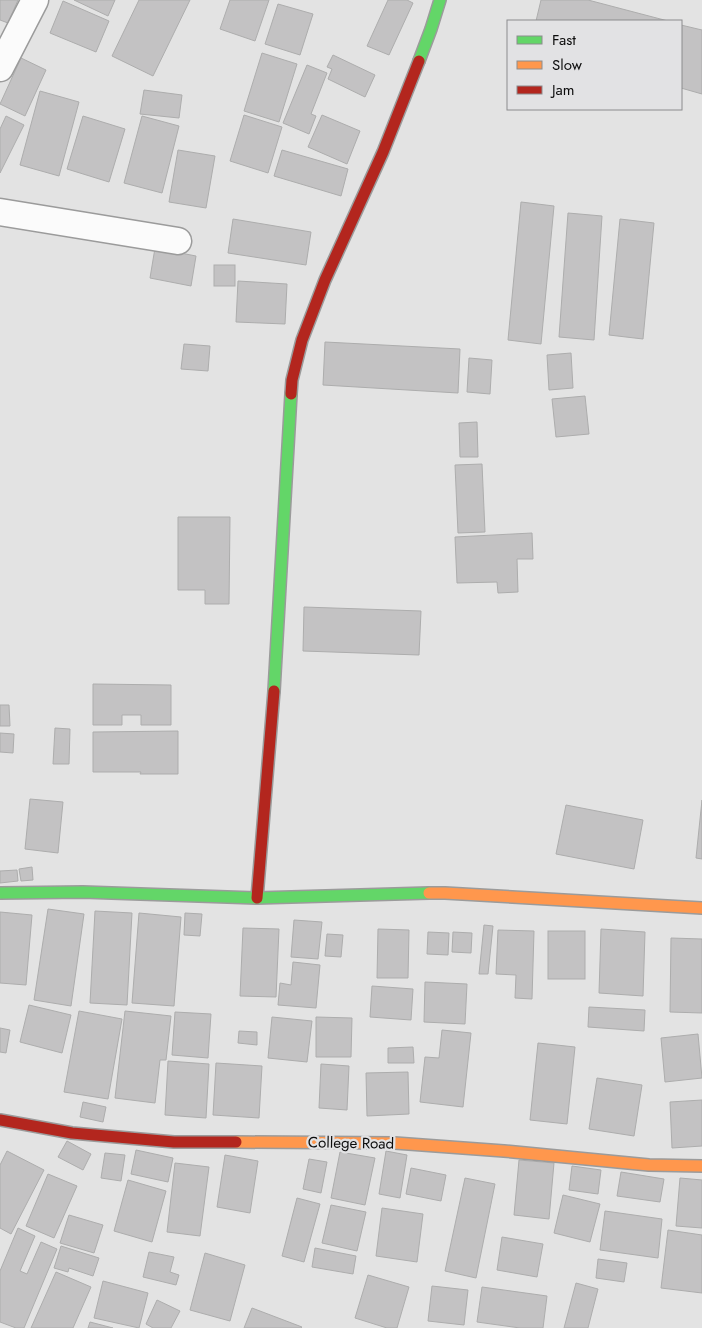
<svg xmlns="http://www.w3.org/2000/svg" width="702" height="1328" font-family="Jost,sans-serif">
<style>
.building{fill:#c3c2c3;stroke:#adadad}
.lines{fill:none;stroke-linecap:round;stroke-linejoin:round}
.street-casing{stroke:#9b9b9b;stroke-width:29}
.fast-casing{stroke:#9b9b9b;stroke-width:14}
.slow-casing{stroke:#9b9b9b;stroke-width:14}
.jam-casing{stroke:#9b9b9b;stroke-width:14}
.street{stroke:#fbfbfb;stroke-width:26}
.fast{stroke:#63d668;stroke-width:11}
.slow{stroke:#ff974d;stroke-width:11}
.jam{stroke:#b3261e;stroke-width:11}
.labels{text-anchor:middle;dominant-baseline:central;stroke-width:4.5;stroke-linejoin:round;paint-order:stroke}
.street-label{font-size:15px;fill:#0c0c0c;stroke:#e2e2e4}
</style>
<rect width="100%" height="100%" fill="#e3e3e3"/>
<g class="building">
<polygon points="0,0 18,0 8,23 0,20"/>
<polygon points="74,0 115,0 108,16"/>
<polygon points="139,0 190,0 153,76 112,56"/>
<polygon points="230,0 269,0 255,41 220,29"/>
<polygon points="388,0 407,0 413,3 389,55 367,46"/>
<polygon points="541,0 588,0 668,21 536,21"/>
<polygon points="63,1 109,21 96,52 50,33"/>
<polygon points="278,4 313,14 300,55 265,44"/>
<polygon points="681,25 702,30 702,94 681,88"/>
<polygon points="262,53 297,64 279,122 244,111"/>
<polygon points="333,55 375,75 365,97 328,79 332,69 327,67"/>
<polygon points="21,58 46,70 25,116 0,104"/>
<polygon points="307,65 327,73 311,114 316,116 309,134 283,123"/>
<polygon points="144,90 182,95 179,118 140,114"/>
<polygon points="40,91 79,102 59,176 20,165"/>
<polygon points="244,115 282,127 268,173 230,161"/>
<polygon points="322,115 360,131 347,164 308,147"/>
<polygon points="6,116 24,125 0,173 0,129"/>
<polygon points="83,116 125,129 109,182 67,169"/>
<polygon points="142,116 179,126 162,193 124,183"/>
<polygon points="178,150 215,156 206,208 169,202"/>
<polygon points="282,150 348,169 341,196 274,176"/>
<polygon points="521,202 554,206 541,344 508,340"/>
<polygon points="568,213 602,216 594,340 559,337"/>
<polygon points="233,219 311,232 306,265 228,253"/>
<polygon points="620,219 654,223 643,339 609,335"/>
<polygon points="155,248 196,256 191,286 150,278"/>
<rect x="214" y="265" width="21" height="21"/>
<polygon points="238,281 287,284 285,324 236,322"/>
<polygon points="325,342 460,349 458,393 323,385"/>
<polygon points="184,344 210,346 208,371 181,369"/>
<polygon points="571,353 573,388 549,390 547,355"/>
<polygon points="469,358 492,360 490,394 467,392"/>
<polygon points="585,396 589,434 556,437 552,399"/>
<polygon points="477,422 478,457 460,457 459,423"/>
<polygon points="482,464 485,532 458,533 455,465"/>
<polygon points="178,517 230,517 229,604 205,604 205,590 178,590"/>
<polygon points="532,533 533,559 517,559 518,592 498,593 497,582 457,583 455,537"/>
<polygon points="304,607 421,611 419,655 303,651"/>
<polygon points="93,684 171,685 171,725 141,725 141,715 122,715 122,725 93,725"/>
<polygon points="0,705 9,705 10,726 0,726"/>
<polygon points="55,728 70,729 69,764 53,764"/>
<polygon points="178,731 178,774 140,774 141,772 93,772 93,732"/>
<polygon points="0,733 14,734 13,753 0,752"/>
<polygon points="30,799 63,802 58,853 25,849"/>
<polygon points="702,800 702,859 696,858"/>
<polygon points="566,805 643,820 634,869 556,854"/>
<polygon points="32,867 33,880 21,881 19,869"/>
<polygon points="17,870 18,881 0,883 0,871"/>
<polygon points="48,909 84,914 71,1006 34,1000"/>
<polygon points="95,911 132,913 127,1005 90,1003"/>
<polygon points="0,912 32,915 26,985 0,983"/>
<polygon points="139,913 181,917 174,1006 132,1003"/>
<polygon points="185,913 202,914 200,936 184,935"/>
<polygon points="294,920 322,922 318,959 291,957"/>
<polygon points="484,925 493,926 488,974 479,974"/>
<polygon points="243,928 279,929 276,997 240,996"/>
<polygon points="378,929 409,930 408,978 377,978"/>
<polygon points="601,929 645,932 643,996 599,993"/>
<polygon points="498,930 534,931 532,999 515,998 516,975 496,974"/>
<rect x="548" y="931" width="37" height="48"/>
<polygon points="428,932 449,933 448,955 427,954"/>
<polygon points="453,932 472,933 471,953 452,952"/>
<polygon points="327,934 343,935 341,957 325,956"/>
<polygon points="671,938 702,939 702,1013 670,1012"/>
<polygon points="293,962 320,965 316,1008 278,1005 280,983 291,985"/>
<polygon points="425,982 467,984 465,1024 424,1022"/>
<polygon points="372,986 413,989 411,1020 370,1017"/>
<polygon points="29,1005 71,1015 62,1053 20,1042"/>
<polygon points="589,1007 645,1010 644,1031 588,1027"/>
<polygon points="79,1011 122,1019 108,1099 64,1092"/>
<polygon points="125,1011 171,1016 166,1060 160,1060 155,1103 115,1098"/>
<polygon points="175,1012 211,1014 208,1058 172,1055"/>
<polygon points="272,1017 312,1021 307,1062 268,1058"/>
<polygon points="316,1017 352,1018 351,1057 316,1057"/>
<polygon points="0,1028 10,1030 6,1053 0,1052"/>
<polygon points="442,1030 471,1033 463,1107 420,1102 425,1057 439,1058"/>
<polygon points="239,1031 257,1032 257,1045 238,1043"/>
<polygon points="698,1034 702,1078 665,1082 661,1038"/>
<polygon points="538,1043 575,1047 567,1124 530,1120"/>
<polygon points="413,1047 414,1063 388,1063 388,1048"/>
<polygon points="168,1061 209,1064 206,1118 165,1115"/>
<polygon points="216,1063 262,1066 259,1118 213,1115"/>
<polygon points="321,1064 349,1066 347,1110 319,1108"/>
<polygon points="408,1072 409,1114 367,1116 366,1073"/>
<polygon points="597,1078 642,1085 634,1136 589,1129"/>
<polygon points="702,1100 702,1146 672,1148 670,1102"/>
<polygon points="83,1102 106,1107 103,1122 80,1117"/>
<polygon points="67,1141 91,1154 83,1170 58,1157"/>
<polygon points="136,1150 173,1158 168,1182 131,1174"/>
<polygon points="7,1151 44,1170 11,1234 0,1228 0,1165"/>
<polygon points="386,1151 407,1155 400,1198 379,1194"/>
<polygon points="340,1152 375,1158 365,1205 331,1198"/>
<polygon points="105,1153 125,1155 121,1181 101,1178"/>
<polygon points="225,1155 258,1161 250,1213 217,1207"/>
<polygon points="309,1159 327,1162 321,1193 303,1189"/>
<polygon points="519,1160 554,1163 549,1219 514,1215"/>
<polygon points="175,1163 209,1167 200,1236 167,1232"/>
<polygon points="572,1166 601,1170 598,1194 569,1190"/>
<polygon points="411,1168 446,1175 441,1201 406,1194"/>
<polygon points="621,1172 664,1179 660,1202 617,1196"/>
<polygon points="48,1174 77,1186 54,1238 26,1226"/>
<polygon points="465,1178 495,1184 476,1278 445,1271"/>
<polygon points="680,1178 702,1180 702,1228 676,1226"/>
<polygon points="128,1180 166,1191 152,1242 114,1231"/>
<polygon points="563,1195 600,1204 590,1242 554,1233"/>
<polygon points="297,1198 320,1204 304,1262 282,1256"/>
<polygon points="331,1205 366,1212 357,1251 322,1243"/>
<polygon points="382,1208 423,1214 417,1262 376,1256"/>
<polygon points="605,1211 662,1219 658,1258 600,1250"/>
<polygon points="69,1215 103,1225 94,1253 60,1243"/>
<polygon points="18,1228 35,1236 20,1271 27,1274 41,1242 57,1249 24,1328 16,1328 0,1322 0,1271"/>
<polygon points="668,1230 702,1235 702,1293 661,1288"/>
<polygon points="502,1237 543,1244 537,1277 497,1270"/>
<polygon points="61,1246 99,1258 93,1276 69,1268 68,1272 54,1268"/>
<polygon points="315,1248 356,1256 353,1274 312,1267"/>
<polygon points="149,1252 174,1257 170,1272 179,1275 176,1285 143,1277"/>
<polygon points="205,1253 245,1265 230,1321 190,1310"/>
<polygon points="598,1259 627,1263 624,1282 596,1278"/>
<polygon points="56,1272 91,1287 73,1328 31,1328"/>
<polygon points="368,1275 409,1287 397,1328 387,1328 355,1318"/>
<polygon points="103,1281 148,1293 139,1328 94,1318"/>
<polygon points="576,1283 598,1289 588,1328 564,1328"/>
<polygon points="432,1286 468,1290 464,1325 428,1321"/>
<polygon points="482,1287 547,1296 543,1328 520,1328 477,1322"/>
<polygon points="157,1300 180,1311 171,1328 153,1328 146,1324"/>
<polygon points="252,1308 302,1327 301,1328 244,1328"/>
<polygon points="90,1322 113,1328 88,1328"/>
</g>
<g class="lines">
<g class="street-casing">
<g id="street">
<polyline points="0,68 35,0"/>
<polyline points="0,212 178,241"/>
</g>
</g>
<g class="fast-casing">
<g id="fast">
<polyline points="419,61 431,29 440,0"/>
<polyline points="274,691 291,394"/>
<polyline points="0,893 83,892 257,898 429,893"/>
</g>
</g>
<g class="slow-casing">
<g id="slow">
<polyline points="429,893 445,893 702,908"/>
<polyline points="236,1142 395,1143 504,1151 649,1165 702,1166"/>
</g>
</g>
<g class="jam-casing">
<g id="jam">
<polyline points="291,394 292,380 302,340 325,280 383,152 419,61"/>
<polyline points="257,898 274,691"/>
<polyline points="0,1120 72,1133 174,1142 236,1142"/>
</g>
</g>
<use href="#street" class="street"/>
<use href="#fast" class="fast"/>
<use href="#slow" class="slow"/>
<use href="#jam" class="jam"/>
</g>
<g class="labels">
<g class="street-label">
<text transform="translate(351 1143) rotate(1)">College Road</text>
</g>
</g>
<rect x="507" y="20" width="175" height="90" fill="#e2e2e4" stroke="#8c8c8e"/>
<rect x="517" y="36" width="25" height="8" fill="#63d668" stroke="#8c8c8e"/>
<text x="552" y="45" font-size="15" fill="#0c0c0c">Fast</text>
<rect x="517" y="61" width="25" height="8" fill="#ff974d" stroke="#8c8c8e"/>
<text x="552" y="70" font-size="15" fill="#0c0c0c">Slow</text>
<rect x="517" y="86" width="25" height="8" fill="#b3261e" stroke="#8c8c8e"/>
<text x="552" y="95" font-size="15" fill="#0c0c0c">Jam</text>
</svg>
